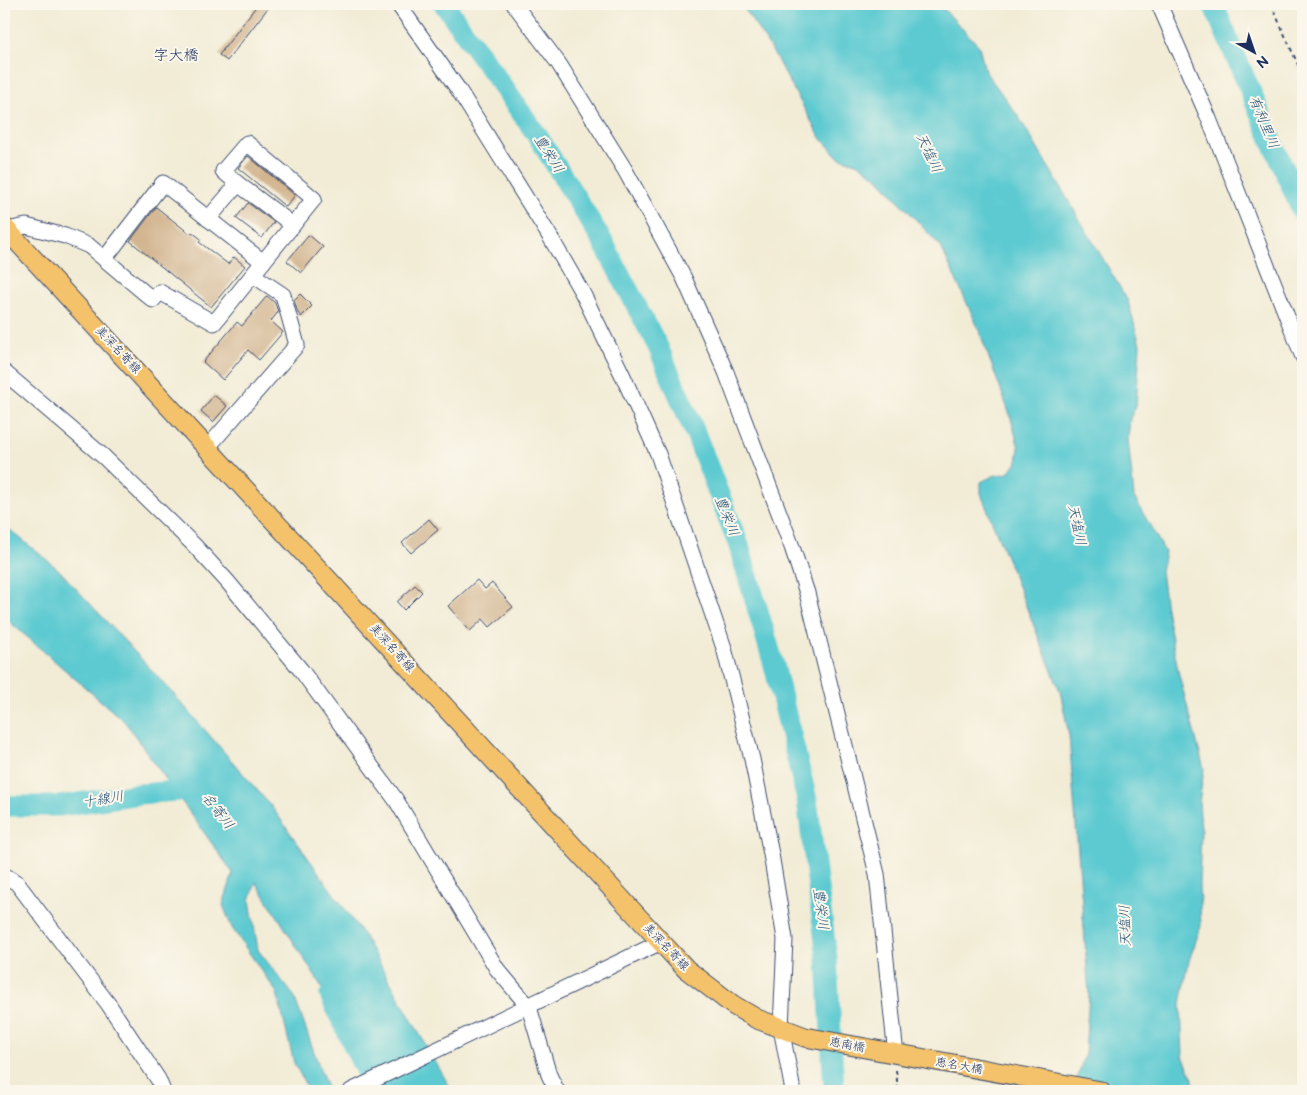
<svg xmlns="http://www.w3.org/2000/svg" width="1307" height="1095" font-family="'Balsamiq Sans','Klee One',sans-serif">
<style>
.water{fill:#5dcad1;stroke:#3c7c98}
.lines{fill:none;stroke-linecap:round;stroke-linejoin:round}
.river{stroke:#5dcad1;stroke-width:21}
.building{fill:#d1b38d}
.minor-casing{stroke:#3b4b70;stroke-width:17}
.major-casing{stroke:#3b4b70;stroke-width:21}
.path{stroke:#3b4b70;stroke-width:2;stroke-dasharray:4 4;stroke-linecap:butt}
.minor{stroke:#fff;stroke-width:15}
.major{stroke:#f4c26a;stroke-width:19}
.labels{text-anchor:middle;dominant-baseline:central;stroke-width:4;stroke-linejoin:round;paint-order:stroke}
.street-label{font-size:12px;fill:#1b2f5e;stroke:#fbf7ec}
.water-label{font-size:14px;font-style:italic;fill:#2c567b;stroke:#fbf7ec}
.quarter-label{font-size:15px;fill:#1b2f5e;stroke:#fbf7ec}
</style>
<rect width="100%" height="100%" fill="#fbf7ec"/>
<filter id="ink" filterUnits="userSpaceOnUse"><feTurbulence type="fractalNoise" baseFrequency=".02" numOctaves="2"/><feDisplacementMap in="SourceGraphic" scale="10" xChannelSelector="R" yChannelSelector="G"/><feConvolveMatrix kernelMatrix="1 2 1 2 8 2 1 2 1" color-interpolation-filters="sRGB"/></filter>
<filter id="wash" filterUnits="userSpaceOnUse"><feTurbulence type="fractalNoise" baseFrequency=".0096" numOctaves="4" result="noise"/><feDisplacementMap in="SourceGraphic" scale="20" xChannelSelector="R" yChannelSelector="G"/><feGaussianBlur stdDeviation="1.12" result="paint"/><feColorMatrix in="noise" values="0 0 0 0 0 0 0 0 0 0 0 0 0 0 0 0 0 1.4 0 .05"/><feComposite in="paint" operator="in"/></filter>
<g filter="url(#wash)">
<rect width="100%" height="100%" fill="#f2ecd6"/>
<g class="water">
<polygon points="741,4 939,4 979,46 985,71 1020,119 1128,301 1140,345 1136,407 1130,418 1128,439 1134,497 1165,552 1161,571 1166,609 1179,675 1204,769 1199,803 1201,829 1199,885 1201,926 1189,961 1181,1004 1183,1056 1193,1079 1194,1091 1073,1091 1085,1054 1089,994 1069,735 1060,691 981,494 981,482 993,476 1008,473 1017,462 1019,448 1010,415 977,325 941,247 878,178 861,165 838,157 820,137 771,49"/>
<polygon points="4,525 58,569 171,691 271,806 364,936 452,1091 387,1091 256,882 250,900 258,950 294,996 328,1091 309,1091 294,1063 277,993 232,928 223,905 233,873 125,722 4,617"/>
</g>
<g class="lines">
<g class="river">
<polyline points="444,4 537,135 603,242 658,347 694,430 738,543 774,665 807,800 827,958 834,1091"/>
<polyline points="1213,4 1303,213"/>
<polyline points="4,806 59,806 139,794 202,789"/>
<polyline points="330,995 375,1091"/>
</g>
</g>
<g id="blocks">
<g class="building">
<polygon points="258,4 271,4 227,61 219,55"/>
<polygon points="248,156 295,195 286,207 238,168"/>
<polygon points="248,203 274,222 262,238 236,218"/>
<polygon points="156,207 190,234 192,232 201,239 199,242 228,264 234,257 245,266 211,307 130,241"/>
<polygon points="309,235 323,247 301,273 287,261"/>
<polygon points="300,294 312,306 301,317 298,313 294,300"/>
<polygon points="267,296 275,303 278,312 271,321 283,332 259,360 248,350 223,380 203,362 237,322 242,326"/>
<polygon points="214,395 227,406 213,422 201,411"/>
<polygon points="429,519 438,530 411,553 402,543"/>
<polygon points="477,580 485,589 492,583 513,607 490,627 483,619 470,631 448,606"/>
<polygon points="415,585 422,592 404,610 397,602"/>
</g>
</g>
</g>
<g filter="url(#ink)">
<use href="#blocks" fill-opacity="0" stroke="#3b4b70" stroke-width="1"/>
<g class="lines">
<g class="minor-casing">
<g id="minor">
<polyline points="398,4 458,89 549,235 583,294 623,376 658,454 724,648 752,759 771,854 785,939 781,1028 793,1091"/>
<polyline points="514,4 559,64 625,170 684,278 726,372 792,547 807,593 877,874 896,1055"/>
<polyline points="1159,4 1209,119 1303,357"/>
<polyline points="238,184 223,171 247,143 314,199 293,225"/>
<polyline points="208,219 238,184 293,225 263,262"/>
<polyline points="7,230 26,226 65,236 89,246 153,300 160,292 214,323 263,262 163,183 105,258"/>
<polyline points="4,372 104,457 194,545 227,581 301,670 396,800 497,969 529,1007 549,1075 557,1091"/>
<polyline points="208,447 297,345 283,295 253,275"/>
<polyline points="4,875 17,883 109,1005 158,1079 163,1091"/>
<polyline points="351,1091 661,942"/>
</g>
</g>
<g class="major-casing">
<polyline id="major" points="4,227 661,942 686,969 733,1005 757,1019 805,1037 1101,1091"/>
</g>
<g class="path">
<polyline points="1271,4 1303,76"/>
<polyline points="896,1070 898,1091"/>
</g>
<use href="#minor" class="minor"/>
<use href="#major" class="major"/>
</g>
</g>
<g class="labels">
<g class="street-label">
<text transform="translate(118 350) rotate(47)">美深名寄線</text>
<text transform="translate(392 648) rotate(48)">美深名寄線</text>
<text transform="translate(666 947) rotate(46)">美深名寄線</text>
<text transform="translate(847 1045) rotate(11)">恵南橋</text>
<text transform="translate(959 1066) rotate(10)">恵名大橋</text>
</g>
<g class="water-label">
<text transform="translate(1264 122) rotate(67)">有利里川</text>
<text transform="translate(929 153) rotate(65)">天塩川</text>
<text transform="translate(549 154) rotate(58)">豊栄川</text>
<text transform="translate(727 516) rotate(68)">豊栄川</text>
<text transform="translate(1077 525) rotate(78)">天塩川</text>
<text transform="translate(103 799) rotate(-9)">十線川</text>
<text transform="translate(218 811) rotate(52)">名寄川</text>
<text transform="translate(821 909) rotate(83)">豊栄川</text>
<text transform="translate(1125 926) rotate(-92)">天塩川</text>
</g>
<g class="quarter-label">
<text x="176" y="55">字大橋</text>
</g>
</g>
<rect width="1307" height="1095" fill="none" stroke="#fbf7ec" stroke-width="20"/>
<g transform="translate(1254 52) rotate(140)" stroke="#fbf7ec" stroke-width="4" paint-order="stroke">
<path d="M0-4L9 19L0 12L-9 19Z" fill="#1b2f5e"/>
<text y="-8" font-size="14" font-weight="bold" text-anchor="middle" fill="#1b2f5e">N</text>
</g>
</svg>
